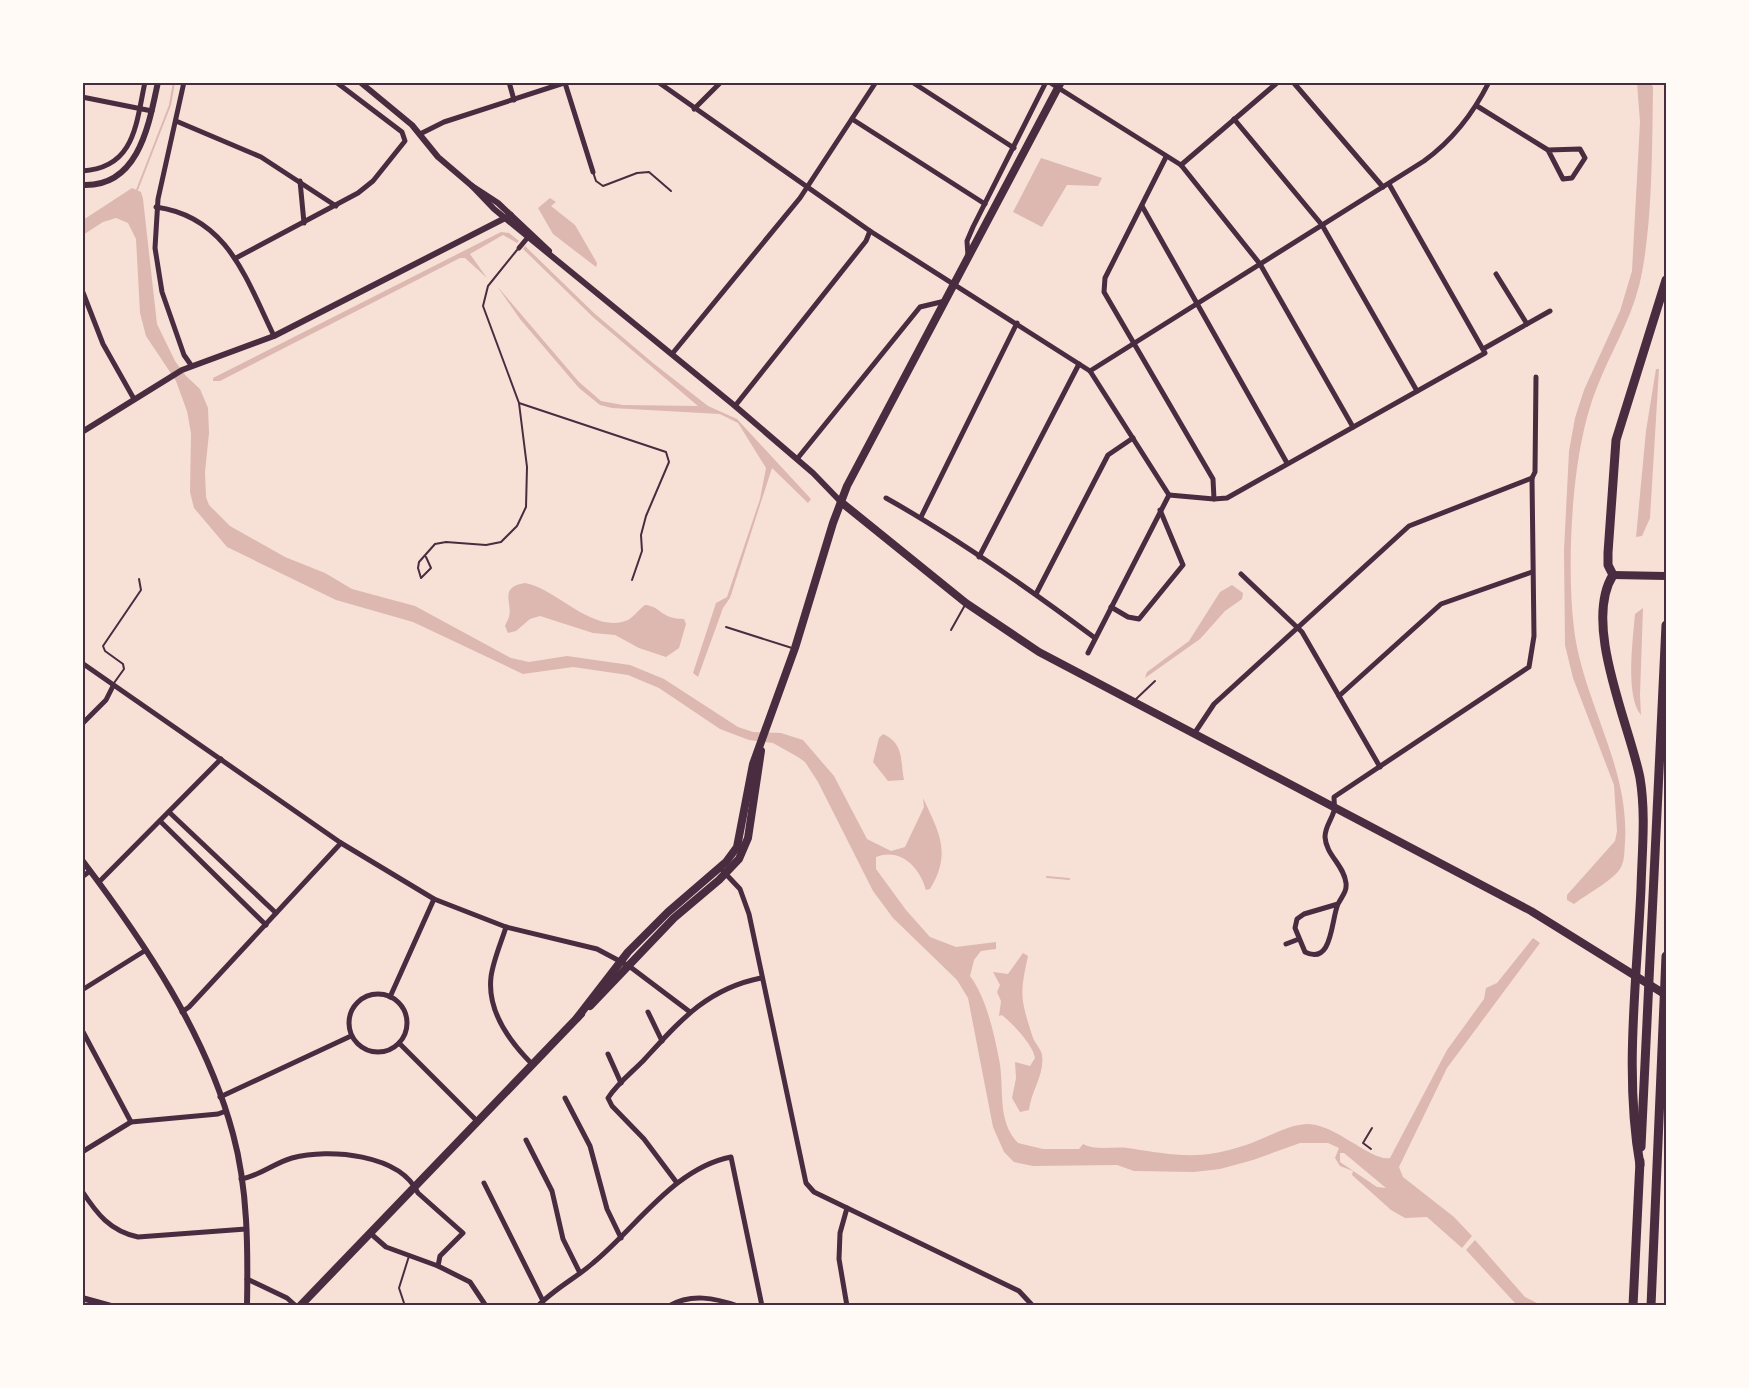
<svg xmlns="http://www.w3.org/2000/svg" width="1749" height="1388" font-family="Figtree,sans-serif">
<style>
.water{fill:#dcb8b0;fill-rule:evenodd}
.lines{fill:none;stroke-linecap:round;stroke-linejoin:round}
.stream{stroke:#dcb8b0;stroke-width:2}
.service{stroke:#4a2c40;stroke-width:2}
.minor{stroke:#4a2c40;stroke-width:5}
.tertiary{stroke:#4a2c40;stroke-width:6}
.secondary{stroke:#4a2c40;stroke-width:8}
.motorway{stroke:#4a2c40;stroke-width:9}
.neatline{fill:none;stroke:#4a2c40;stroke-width:2}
</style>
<rect width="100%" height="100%" fill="#f7e1d7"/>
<g class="water">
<path d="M1637,83H1651L1653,87C1652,146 1653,229 1639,286C1630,322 1609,355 1596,390C1572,450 1567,555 1573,619C1579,697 1630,763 1625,843C1624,853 1625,860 1620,869C1613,880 1586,895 1574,904L1567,900V895L1615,841L1617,831L1614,785L1573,678L1565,645L1564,550L1569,451L1575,418L1584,390L1620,311L1632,271L1640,122Z"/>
<polygon points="1041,158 1102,178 1098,186 1067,185 1042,227 1013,212"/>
<path d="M132,188L141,192L143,199L157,324L175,361L186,376L200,389L208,408L209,433L205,472L206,497L209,505L230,526L285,557L325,573L352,589L415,606L511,658L529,662L567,656L630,665L664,679L738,727L753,732L781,733L803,740L834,776L867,839L891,851L905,847L924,807L923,798C939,832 952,853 930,889L926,890C920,868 901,847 876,857V869L906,910L930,937L956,947L996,942V949L981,951L974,960L970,976C986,997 994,1033 999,1059C1005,1088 996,1120 1018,1143L1043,1149H1079L1083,1144C1096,1151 1113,1146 1128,1148C1175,1155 1198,1161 1246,1145C1265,1139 1286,1125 1307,1124C1334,1123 1372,1162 1390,1158L1447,1050L1484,999L1486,988L1497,983L1533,938L1540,943L1447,1068L1399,1167L1403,1177L1454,1217L1472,1236L1462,1248L1427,1217L1405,1218L1391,1210L1352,1175L1353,1171L1340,1166L1335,1158L1339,1148L1328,1143H1300L1253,1160L1220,1169L1194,1172L1134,1171L1117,1165L1033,1166L1014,1162L1004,1152L993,1127L968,998L957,980L893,918L873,891L818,782L805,762L798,757L773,743L749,740L720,729L659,688L628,675L573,667L523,674L413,622L336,600L227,547L194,508L190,492L191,433L187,411L176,381L146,336L140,313L136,239L128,223L116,218L103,222L83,235V220ZM1340,1153H1344L1386,1188L1377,1187L1340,1162Z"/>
<polygon points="550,198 556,202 551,206 575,225 597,263 596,267 553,234 538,208"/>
<polygon points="501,232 509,233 519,241 517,243 503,235 470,254 487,278 465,258 460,258 220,381 213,381 213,378"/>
<polygon points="525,246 594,313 653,363 708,406 737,419 811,499 808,503 772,468 730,598 723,608 698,677 693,673 716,603 727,597 760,499 766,468 738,423 720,414 612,408 600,405 579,388 520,319 497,286 579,382 601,401 623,405 698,406 594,318 523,249"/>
<polygon points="1656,369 1659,369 1650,518 1642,536 1636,537 1646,431"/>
<path d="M525,583C556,588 593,635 628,620C635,616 639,609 645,605C661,606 660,619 684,619L686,624L679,648L666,657L639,648L615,635L593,633L540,616L530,619L516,631L508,633L505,626C506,623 508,620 509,617C513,603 498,587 525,583Z"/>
<polygon points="1232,585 1243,593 1242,599 1225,611 1200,639 1145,678 1147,672 1189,641 1220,592"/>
<path d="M1643,608L1640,695L1641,715C1625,696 1633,639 1635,614Z"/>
<path d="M883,734C905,744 900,761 904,780L888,781L873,762L879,738Z"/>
<path d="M1023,953L1028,956C1019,996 1021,1000 1033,1038C1035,1043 1041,1049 1042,1055C1045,1074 1031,1091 1029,1110L1020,1112L1012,1098L1016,1078L1015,1062L1030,1066L1035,1058C1033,1045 1013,1024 1002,1015L999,1016L1001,1001L997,992L1000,985L993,972L1008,974Z"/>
<polygon points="1475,1240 1525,1297 1541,1305 1515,1303 1466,1250"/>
</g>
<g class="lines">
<g class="stream">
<polyline points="137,190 170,105 174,82"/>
<polyline points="1047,877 1069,879"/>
</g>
<g class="service">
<polyline points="593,172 596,181 603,186 637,173 649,172 671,191"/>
<polyline points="519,403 666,452 669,462 646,516 641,535 642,551 632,580"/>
<polyline points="426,557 431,568 421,578 418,568 419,562 435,544 446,542 486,545 501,542 517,526 526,507 527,467 519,403 483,306 488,286 517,250"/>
<polyline points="726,627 792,648"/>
<polyline points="951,630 965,605"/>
<polyline points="114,683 124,669 123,664 105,651 103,646 141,590 139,579"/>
<polyline points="1135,700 1155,681"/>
<polyline points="1371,1149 1363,1143 1372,1128"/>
<polyline points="404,1303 399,1288 409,1256"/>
</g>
<g class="minor">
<polyline points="184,82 158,199 155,248 162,292 184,355 191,365"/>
<polyline points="509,82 514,100"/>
<polyline points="658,82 870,231 1090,371 1169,495"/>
<polyline points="912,82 1014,148"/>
<polyline points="1049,82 1181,165 1260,264 1353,427"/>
<polyline points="1293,82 1383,187"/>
<polyline points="565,83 593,172"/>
<polyline points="82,97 152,111"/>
<polyline points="1477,106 1548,150 1563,179 1572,178 1585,158 1580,149 1548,150"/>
<polyline points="694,109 721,82"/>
<polyline points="852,119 985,204"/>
<polyline points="1234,119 1322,225 1417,391"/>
<polyline points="176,121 261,157 336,206"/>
<polyline points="420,134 444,122 567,82"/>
<polyline points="1166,157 1105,278 1104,292 1213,479 1214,499"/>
<polyline points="1181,165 1278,82"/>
<path d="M82,171C135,168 136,124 145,82"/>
<polyline points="300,181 304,223"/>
<polyline points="1142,206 1287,463"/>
<path d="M156,207C228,217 246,279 274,336"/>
<polyline points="519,248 529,236"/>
<polyline points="968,256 967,241 973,227 1046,82"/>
<polyline points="236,258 358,193 373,181 405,141 402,132 336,82"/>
<polyline points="1496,274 1527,324"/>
<polyline points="82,290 103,344 134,399"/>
<polyline points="1483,349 1550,311"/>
<polyline points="672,354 800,198 876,82"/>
<path d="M1090,371L1424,161C1453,140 1473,114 1489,82"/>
<polyline points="735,406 866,241 870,231"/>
<polyline points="797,459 920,307 945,301"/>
<path d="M886,498C959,539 1028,588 1095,638"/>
<polyline points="921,517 1017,323"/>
<polyline points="979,557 1079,364"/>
<polyline points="1241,574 1302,632 1380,767"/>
<polyline points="1036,594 1108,455 1133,438"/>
<polyline points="1111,607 1128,617 1139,619 1183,565 1160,510"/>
<polyline points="1088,653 1169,495 1214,499 1227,498 1485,353 1389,184"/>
<polyline points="82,663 341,843 434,899 506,927 597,949 629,966 690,1012"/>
<polyline points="1339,696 1441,604 1532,572"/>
<polyline points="82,724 106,700 113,686"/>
<polyline points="1194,734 1214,704 1409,526 1532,478"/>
<polyline points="169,812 276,913"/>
<polyline points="160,821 266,925"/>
<polyline points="723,871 740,889 749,914 806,1183 814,1192 1019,1291 1033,1306"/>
<polyline points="82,877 90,871"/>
<polyline points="99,882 221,759"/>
<path d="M1338,904L1304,914L1297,919L1295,928L1305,952C1333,966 1331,919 1338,904C1342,896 1347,892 1346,883C1344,865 1326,855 1325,837C1325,827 1331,821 1334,811C1335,807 1334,802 1334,797L1529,667L1534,636L1532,478L1535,472L1536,377"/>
<path d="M506,927C501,943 493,961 491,977C487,1011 509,1041 532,1064"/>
<polyline points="1286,944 1299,939"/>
<polyline points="82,990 146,950"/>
<circle cx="378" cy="1023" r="29"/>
<polyline points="390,997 434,899"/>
<polyline points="182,1012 189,1007 341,843"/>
<polyline points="648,1012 662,1041"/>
<polyline points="82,1030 131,1122"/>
<polyline points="399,1043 477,1121"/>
<polyline points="608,1054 621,1083"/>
<polyline points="220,1097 351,1036"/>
<polyline points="565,1098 590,1146 607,1209 621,1238"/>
<polyline points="526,1140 552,1191 563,1239 580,1273"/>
<polyline points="82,1152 131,1122 218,1114 226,1111"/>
<path d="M241,1179C260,1176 274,1163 292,1158C329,1148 400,1154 418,1193L463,1233L440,1256L438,1266"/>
<polyline points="484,1183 543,1301"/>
<path d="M677,1183L644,1139L612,1106L608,1098C617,1084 631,1073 643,1061C679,1022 706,989 761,978"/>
<path d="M82,1191C97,1214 110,1231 138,1237L246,1229"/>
<polyline points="847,1208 840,1233 839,1259 847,1306"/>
<polyline points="370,1233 386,1247 438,1266 470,1282 486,1306"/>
<polyline points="247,1279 287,1298 296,1306"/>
<path d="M538,1306C554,1289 576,1278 593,1263C636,1228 674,1168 731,1157L762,1306"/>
<path d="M669,1306C691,1293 715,1298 738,1306"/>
</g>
<g class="tertiary">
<polyline points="360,82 412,125 438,157 472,186 498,203 549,251"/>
<path d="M82,185C139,188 149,124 158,82"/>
<polyline points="472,186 494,209 735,406 813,473 841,502"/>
<polyline points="82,432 182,370 274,336 511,215"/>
<path d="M82,860C144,942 206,1033 233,1134C248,1189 248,1249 247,1306"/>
<polyline points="82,1298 111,1306"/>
</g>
<g class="secondary">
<polyline points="841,502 966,603 1039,652 1531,911 1666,995"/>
<polyline points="1613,575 1666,576"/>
<polyline points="590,1006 674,918 719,880 739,859 748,838 761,751"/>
<polyline points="577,1018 628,952 668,912 726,862 737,847 753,764 795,648 833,523 847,486 1061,82"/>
<polyline points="300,1306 581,1014"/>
</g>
<g class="motorway">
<polyline points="1641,1147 1666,625"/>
<path d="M1640,1165C1624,1074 1637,979 1641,888C1642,851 1646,814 1640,778C1630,726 1582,624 1613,575L1608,565V553L1616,440L1666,280"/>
<polyline points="1633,1306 1640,1161"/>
<polyline points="1651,1306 1666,956"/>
</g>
</g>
<rect width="1749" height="1388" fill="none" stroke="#fffaf5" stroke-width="168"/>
<rect x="84" y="84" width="1581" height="1220" class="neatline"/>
</svg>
